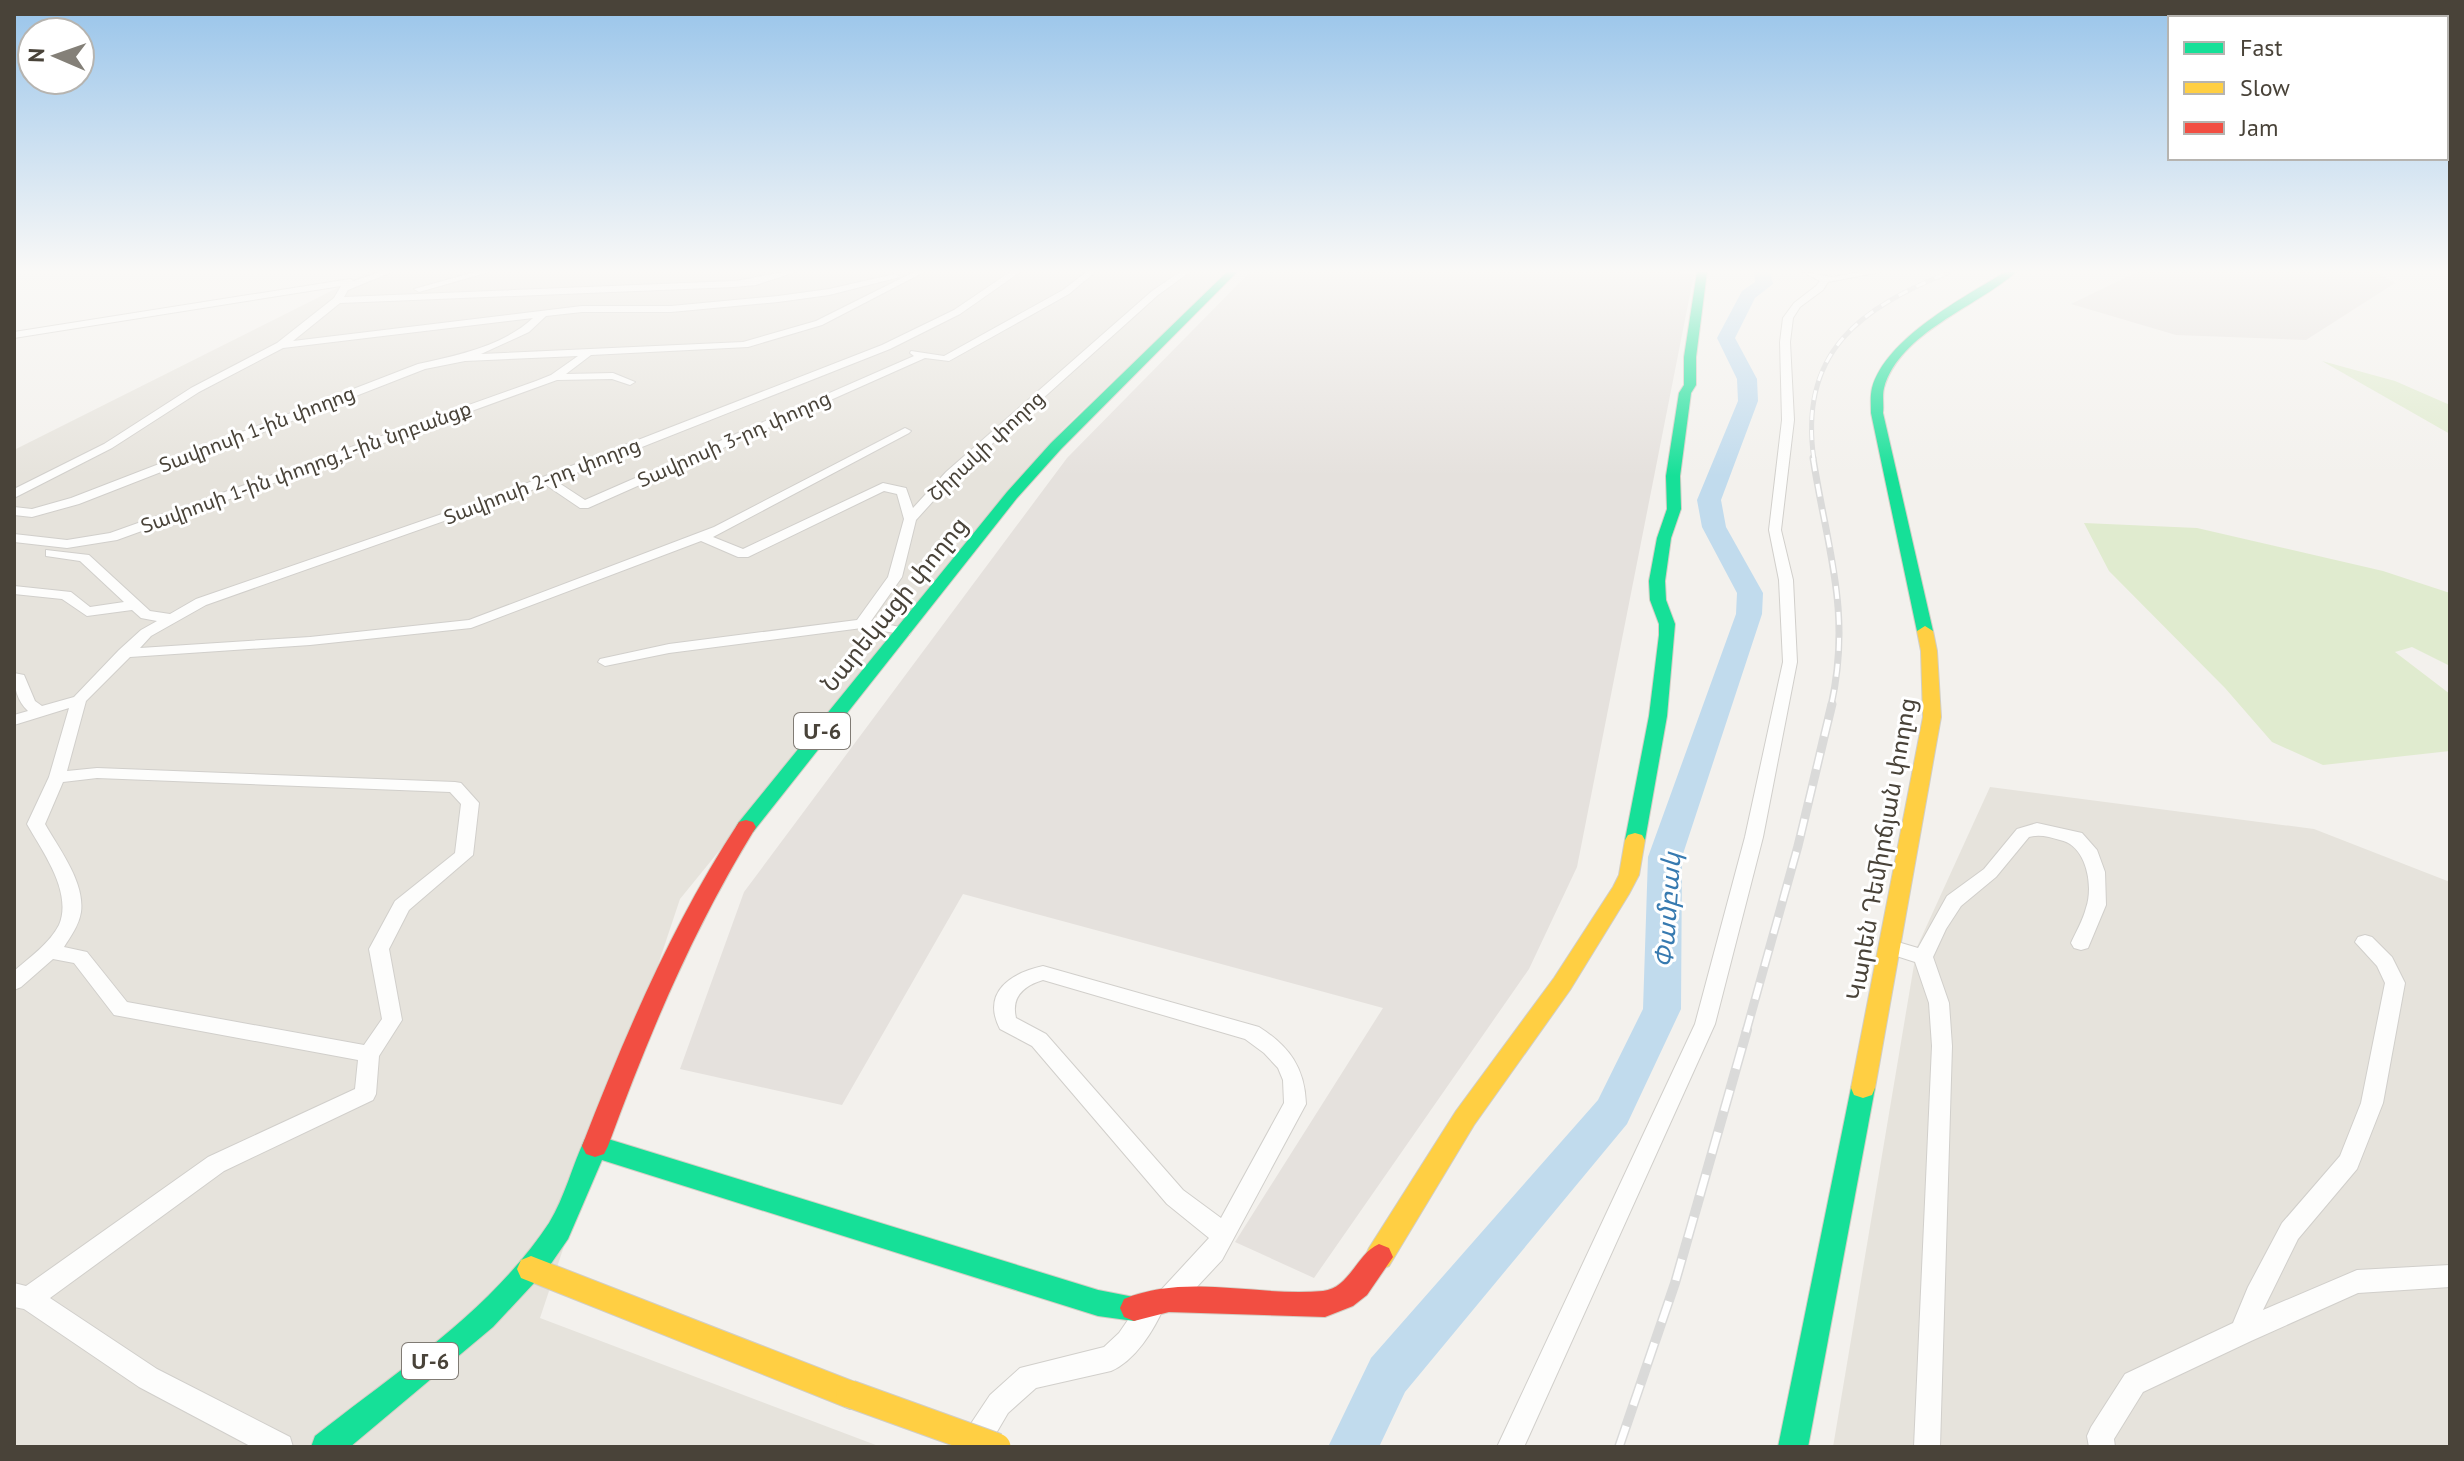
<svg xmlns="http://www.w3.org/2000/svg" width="2464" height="1461" font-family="'PT Sans','Noto Sans Armenian',sans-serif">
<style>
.residential{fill:#e6e3dc}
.industrial{fill:#e5e1dd}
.green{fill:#e0ebcf}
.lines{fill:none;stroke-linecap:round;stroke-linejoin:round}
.river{fill:#c1dbed;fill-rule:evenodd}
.street-casing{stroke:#d1cfcb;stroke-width:2}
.fast-casing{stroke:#d2cec4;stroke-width:2}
.slow-casing{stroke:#d2cec4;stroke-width:2}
.jam-casing{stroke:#d2cec4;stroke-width:2}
.street{fill:#fdfdfc;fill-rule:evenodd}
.fast{fill:#16e098;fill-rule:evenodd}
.slow{fill:#ffcf43;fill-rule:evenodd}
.jam{fill:#f24e42;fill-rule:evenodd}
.rail-far3-casing{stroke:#dadad9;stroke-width:5}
.rail-far2-casing{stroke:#dadad9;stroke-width:7}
.rail-far1-casing{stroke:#dadad9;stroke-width:9}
.rail-casing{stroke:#dadad9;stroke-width:10}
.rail-far3{stroke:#fff;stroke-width:3;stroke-dasharray:10;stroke-linecap:butt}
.rail-far2{stroke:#fff;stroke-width:4;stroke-dasharray:13;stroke-linecap:butt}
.rail-far1{stroke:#fff;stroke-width:6;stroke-dasharray:17;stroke-linecap:butt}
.rail{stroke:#fff;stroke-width:7;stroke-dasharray:22;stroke-linecap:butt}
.slow-bridge-casing{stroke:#d2cec4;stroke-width:29;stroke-linecap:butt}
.slow-bridge{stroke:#ffcf43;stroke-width:27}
.labels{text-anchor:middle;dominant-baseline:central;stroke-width:6;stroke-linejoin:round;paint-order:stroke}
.far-street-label{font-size:20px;fill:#494339;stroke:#fff}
.shield{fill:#fff;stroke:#807b74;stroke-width:2}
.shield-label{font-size:22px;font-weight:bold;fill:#494339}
.street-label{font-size:24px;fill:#494339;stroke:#fff}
.water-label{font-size:26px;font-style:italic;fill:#377ab0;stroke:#fff}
</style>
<rect width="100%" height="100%" fill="#f3f1ed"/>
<g class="residential">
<polygon points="369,272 1227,272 1062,430 680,899 540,1318 881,1447 14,1447 14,450"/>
<polygon points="1990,787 2314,829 2450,882 2450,1447 1833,1447 1917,947"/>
</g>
<g class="industrial">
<polygon points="1250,272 1675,272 1694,274 1577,867 1529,969 1314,1278 1235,1242 1383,1008 963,894 842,1105 680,1069 744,892 1067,458"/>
<polygon points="2137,272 2376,272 2395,283 2306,340 2176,335 2071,304"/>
</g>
<g class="green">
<polygon points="2322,361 2395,381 2450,405 2450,434"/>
<polygon points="2084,523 2197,528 2383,571 2450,593 2450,666 2412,647 2395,652 2450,694 2450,751 2323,765 2272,742 2225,688 2109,571"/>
</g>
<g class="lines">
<polygon class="river" points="1754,272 1770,272 1773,284 1755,298 1735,338 1757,379 1758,401 1721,500 1726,527 1763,593 1762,614 1682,857 1681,1009 1627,1124 1405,1392 1379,1447 1328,1447 1371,1358 1598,1100 1643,1009 1648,857 1736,614 1737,593 1702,527 1697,500 1738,401 1737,379 1717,338 1742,291 1755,282"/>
<g class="street-casing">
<g id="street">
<path d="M380,272H392L348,290L344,297L734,281C755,279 775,271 795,272L756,285L734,287L340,303L293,341L582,306H671L778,296L829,289L895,274L900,277L829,295L778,302L671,312H582L546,316L529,332L481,354L743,342L816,321L914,272H924L822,325L748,347L591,355L566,374L613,373L635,382L630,385L612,379L557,380L117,540L67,548L14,542V534L67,540L110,533L536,381L551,375L578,356L465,361L425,369L79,504L32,517L14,515V507L32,509L71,498L418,364C458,355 503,346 533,318L283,348L199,392L112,448L14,498V489L104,444L191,388L277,343L334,298L341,286L14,338V332L350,279L354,281Z"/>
<polygon points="475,272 489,272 419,292 414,289"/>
<path d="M1010,272H1020L960,314L890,349L556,481L585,500L914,356L910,353L911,351L944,356L1063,290L1086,272H1095L1069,294L949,361L925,358L588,508H580L546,485L206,605L151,636L140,648L310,637L469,620L714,527L905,428L911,431L909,433L713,537L743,549L883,483L906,488L913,508L946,472L1152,291L1180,272H1190L1158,295L954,478L916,520L902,577L871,621L909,629L911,632L909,635L862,628L669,653L605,666L598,662L600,659L669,644L857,620L888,577L904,519L897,494L884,491L748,557H738L701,541L471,628L310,645L130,657L86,701L67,771L97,768L455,782L461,783L479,803L473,855L409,910L389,949L402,1020L379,1056L376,1094L373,1100L224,1171L50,1298L157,1369L290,1437L293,1447H252L139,1387L24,1309L14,1307V1283L26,1286L208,1157L355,1089L358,1060L114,1015L74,963L53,959L21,987L14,990V971C29,958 50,943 59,925C73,892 42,851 27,824L49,777L69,708L14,725V715L28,711C17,701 14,687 14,673L24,675L35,701L42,706L74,697L119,650L141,630L157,621L141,618L132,610L87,616L62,599L14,594V586L71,592L90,607L124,602L80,561L46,556V550L89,555L150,611L170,614L196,599L494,496L882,345L954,310ZM97,778L450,792L461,804L455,853L395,901L369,949L382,1019L364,1045L127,1002L87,952L64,947C71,936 79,925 81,912C85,882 59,849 45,824L63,782Z"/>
<polygon points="1803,272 1832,277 1861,272 1880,272 1828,282 1823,290 1800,307 1793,318 1790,342 1794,420 1781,530 1793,580 1797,662 1763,837 1715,1024 1524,1447 1497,1447 1695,1024 1745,837 1783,662 1779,580 1769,530 1782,420 1780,342 1783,318 1794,303 1816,286 1820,281"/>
<path d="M2037,823L2082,833L2097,850L2105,872L2106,905L2088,948L2081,950L2074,948L2071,943C2076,932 2083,920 2086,908C2094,885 2086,845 2060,840C2049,837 2040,834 2029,837L1996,877L1961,906L1946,929L1933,957L1949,1003L1952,1046L1940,1447H1914L1932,1046L1929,1003L1915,962L1884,952L1881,947L1884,942L1891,940L1918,948L1947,896L1984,869L2017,829Z"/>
<polygon points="2365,935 2372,937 2392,957 2405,983 2383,1103 2357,1169 2298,1239 2263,1310 2357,1270 2450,1265 2450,1287 2358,1293 2251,1341 2143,1392 2114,1439 2115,1447 2089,1447 2087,1436 2091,1427 2125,1374 2233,1323 2248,1287 2282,1223 2340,1156 2361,1103 2385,983 2377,966 2355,942 2358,937"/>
<path d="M1043,966L1259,1027C1289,1046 1305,1068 1306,1104L1222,1260L1179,1306L1170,1310L1164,1307C1154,1330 1135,1361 1111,1371L1036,1388L1008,1413L988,1447H962L964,1434L990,1395L1020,1368L1104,1347L1119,1333L1143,1298L1152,1294L1158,1297L1161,1290L1209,1238L1167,1204L1032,1046L1000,1029C981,992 1011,973 1043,966ZM1043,980L1245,1039L1264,1053L1278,1068L1283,1080L1284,1103L1221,1218L1183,1190L1046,1034L1016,1018C1011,997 1023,986 1043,980Z"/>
</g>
</g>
<g class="fast-casing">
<g id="fast">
<polygon points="1227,272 1237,272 1061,449 1017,498 753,832 739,832 736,827 739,822 1007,492 1051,443"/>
<polygon points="1697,272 1707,272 1696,357 1696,385 1691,393 1680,476 1681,509 1671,538 1665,581 1666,600 1675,624 1667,716 1645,840 1642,845 1628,845 1625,840 1649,716 1659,635 1659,624 1650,600 1649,581 1657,538 1667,509 1666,476 1679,393 1684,385 1684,357"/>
<path d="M2005,272H2016C1977,307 1900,332 1884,388C1882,396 1884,405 1883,413L1933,631L1925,636L1917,631L1871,413C1871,405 1870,396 1872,388C1886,338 1963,298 2005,272Z"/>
<polygon points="1863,1078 1872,1081 1875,1088 1808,1447 1778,1447 1851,1088 1854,1081"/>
<path d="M595,1135L1098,1290L1144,1299L1148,1308L1144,1317L1134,1321L1098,1316L602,1160L568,1239L548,1268L493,1327L350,1447H311L315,1436C396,1372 491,1311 549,1223C565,1197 572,1166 585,1139Z"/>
</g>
</g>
<g class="slow-casing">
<g id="slow">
<polygon points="1925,626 1933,631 1937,651 1941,717 1875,1088 1872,1095 1863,1098 1854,1095 1851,1088 1923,717 1921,651 1917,631"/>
<polygon points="1635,833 1642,835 1645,840 1639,875 1629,894 1570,990 1474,1125 1389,1266 1379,1270 1369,1266 1365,1257 1369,1248 1456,1111 1554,978 1613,887 1619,875 1625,840 1628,835"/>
<polygon points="531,1256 860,1384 865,1394 860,1404 850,1409 521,1278 517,1269 521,1260"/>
</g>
</g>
<g class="jam-casing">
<g id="jam">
<path d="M746,820L753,822L756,827C692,931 650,1032 608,1146L604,1154L595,1157L586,1154L582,1146C626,1033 672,924 739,822Z"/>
<path d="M1379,1244L1389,1248L1393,1257L1367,1295L1353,1306L1325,1317L1169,1312L1134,1321L1124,1317L1120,1308L1124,1299C1188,1273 1256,1297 1323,1291C1350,1288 1357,1253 1379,1244Z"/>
</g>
</g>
<use href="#street" class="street"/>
<use href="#fast" class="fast"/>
<use href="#slow" class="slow"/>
<use href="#jam" class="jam"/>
<g class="rail-far3-casing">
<path id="rail-far3" d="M1814,460C1798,352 1860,308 1950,272"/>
</g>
<g class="rail-far2-casing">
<path id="rail-far2" d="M1813,458C1827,548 1852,612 1831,706"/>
</g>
<g class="rail-far1-casing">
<polyline id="rail-far1" points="1746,1032 1798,846 1832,704"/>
</g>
<g class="rail-casing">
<polyline id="rail" points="1619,1447 1675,1283 1747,1030"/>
</g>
<use href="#rail-far3" class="rail-far3"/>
<use href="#rail-far2" class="rail-far2"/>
<use href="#rail-far1" class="rail-far1"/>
<use href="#rail" class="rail"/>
<g class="slow-bridge-casing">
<polyline id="slow-bridge" points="850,1394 997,1447"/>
</g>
<use href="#slow-bridge" class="slow-bridge"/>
</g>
<linearGradient id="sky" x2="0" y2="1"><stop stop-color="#98c4ea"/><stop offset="0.57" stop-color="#faf9f7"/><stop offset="1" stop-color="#faf9f7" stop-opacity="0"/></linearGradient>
<rect width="2464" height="476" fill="url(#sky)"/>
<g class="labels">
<g class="far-street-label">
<text transform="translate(257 429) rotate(-21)">Տավրոսի 1-ին փողոց</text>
<text transform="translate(734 439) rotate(-24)">Տավրոսի 3-րդ փողոց</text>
<text transform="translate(986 446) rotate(-43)">Շիրակի փողոց</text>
<text transform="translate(306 467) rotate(-20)">Տավրոսի 1-ին փողոց,1-ին նրբանցք</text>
<text transform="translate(542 481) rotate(-21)">Տավրոսի 2-րդ փողոց</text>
</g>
<g class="shield">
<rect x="794" y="713" width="56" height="36" rx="6"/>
<rect x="402" y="1343" width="56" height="36" rx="6"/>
</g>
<g class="shield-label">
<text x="822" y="731">Մ-6</text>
<text x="430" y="1361">Մ-6</text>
</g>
<g class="street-label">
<text transform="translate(894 604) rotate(-51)">Նարեկացի փողոց</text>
<text transform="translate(1881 849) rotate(-80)">Կարեն Դեմիրճյան փողոց</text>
</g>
<g class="water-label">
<text transform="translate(1667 910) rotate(-86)">Փամբակ</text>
</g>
</g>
<rect width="2464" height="1461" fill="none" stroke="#494339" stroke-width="32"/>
<rect x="2168" y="16" width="280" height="144" fill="#ffffff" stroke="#b6b4b0" stroke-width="2"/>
<rect x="2184" y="42" width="40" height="12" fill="#16e098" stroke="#b6b4b0" stroke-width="2"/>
<text x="2240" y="56" font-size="24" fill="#494339">Fast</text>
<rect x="2184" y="82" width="40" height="12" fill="#ffcf43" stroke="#b6b4b0" stroke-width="2"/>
<text x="2240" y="96" font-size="24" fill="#494339">Slow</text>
<rect x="2184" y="122" width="40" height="12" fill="#f24e42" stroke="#b6b4b0" stroke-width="2"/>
<text x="2240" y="136" font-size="24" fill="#494339">Jam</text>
<g transform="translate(56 56) rotate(272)"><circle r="38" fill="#ffffff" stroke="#b6b4b0" stroke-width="2"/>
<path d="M0-6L14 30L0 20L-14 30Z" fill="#848078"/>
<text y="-12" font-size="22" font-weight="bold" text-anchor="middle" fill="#494339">N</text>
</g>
</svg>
